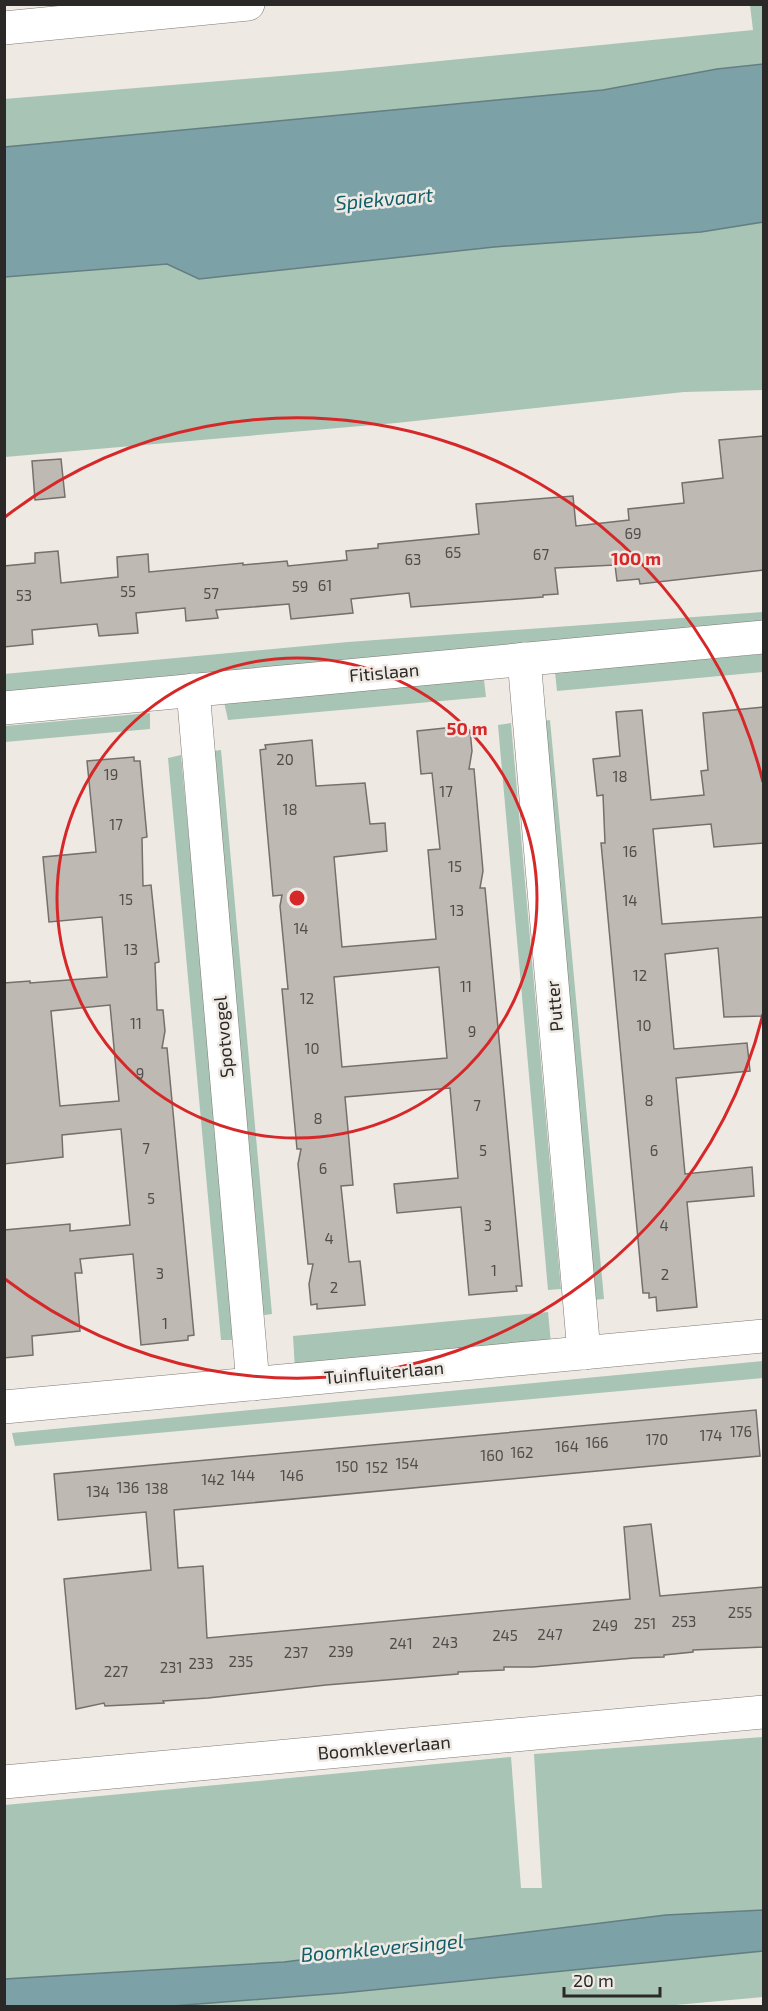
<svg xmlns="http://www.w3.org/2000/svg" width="768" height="2011" font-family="'Exo 2',sans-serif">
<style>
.green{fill:#a7c4b4}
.water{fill:#7ca2a8;stroke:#647e81;stroke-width:1.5}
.building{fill:#bfb9b4;stroke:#75706b;stroke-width:1.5;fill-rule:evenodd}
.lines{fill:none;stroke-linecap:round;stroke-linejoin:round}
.minor-casing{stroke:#7f7a75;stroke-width:34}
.secondary-casing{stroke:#7f7a75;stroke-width:34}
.minor{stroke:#fff;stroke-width:33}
.secondary{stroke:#fff;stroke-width:33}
.ring{fill:none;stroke:#d62828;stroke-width:3}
.labels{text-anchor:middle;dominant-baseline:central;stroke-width:5;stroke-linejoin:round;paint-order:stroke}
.number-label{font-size:15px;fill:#504d4a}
.street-label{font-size:18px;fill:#2b2927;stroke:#efe9e4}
.water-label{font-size:20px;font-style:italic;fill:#0e5f69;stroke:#efe9e4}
.centre{fill:#d62828;stroke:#efe9e4;stroke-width:3}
.ring-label{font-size:18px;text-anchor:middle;font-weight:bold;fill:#d62828;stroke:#efe9e4;stroke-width:5;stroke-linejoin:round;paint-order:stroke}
</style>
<rect width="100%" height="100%" fill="#efe9e4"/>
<g class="green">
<polygon points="750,5 763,5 763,64 717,69 603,90 5,147 4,99 340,71 753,30"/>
<polygon points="763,222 763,390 684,392 396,423 5,457 5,277 167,264 199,279 494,247 701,232"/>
<polygon points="763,612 763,626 5,698 4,674 348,642"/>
<polygon points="763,654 763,672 557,691 555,672"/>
<polygon points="484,680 486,697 228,720 224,702"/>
<polygon points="150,713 150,729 5,742 5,726"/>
<polygon points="550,720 604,1299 593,1300 536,722"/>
<polygon points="511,723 561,1289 548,1290 498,725"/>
<polygon points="221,750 272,1314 258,1316 206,752"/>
<polygon points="181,755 237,1340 221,1340 168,758"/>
<polygon points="548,1312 551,1344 295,1369 293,1336"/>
<polygon points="763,1361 763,1378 15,1446 12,1433"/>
<polygon points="763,1737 763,1997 665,2006 5,2006 5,1805 511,1757 521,1888 542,1888 534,1754"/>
</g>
<g class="water">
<polygon points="763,64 763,222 701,232 494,247 199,279 167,264 5,277 5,147 603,90 717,69"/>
<polygon points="763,1910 763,1951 342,1993 172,2006 5,2006 5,1979 284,1962 666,1915"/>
</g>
<g class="building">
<polygon points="764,436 764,570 640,584 639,579 617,581 615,565 555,568 558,594 543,595 543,597 411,607 409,593 351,599 353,613 291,619 289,604 216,610 218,618 186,621 185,608 136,613 138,633 99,636 97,624 32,630 33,644 4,647 4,566 35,563 35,553 58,551 61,583 118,577 117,557 148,554 149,572 243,563 243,565 287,561 288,566 347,560 346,551 378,548 378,544 479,534 476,504 573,496 576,526 629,520 628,509 684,503 682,483 723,478 719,440"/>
<polygon points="61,459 65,497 35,500 32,461"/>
<polygon points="764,707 764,843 714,847 711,824 653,829 662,924 764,917 764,1016 724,1017 718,948 665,954 674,1049 747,1043 750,1071 676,1078 685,1174 752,1167 754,1196 687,1202 697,1307 657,1311 656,1297 649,1298 649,1293 643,1293 601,843 605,843 603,795 597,796 593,759 620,756 616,712 642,710 651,800 704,795 701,771 708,770 703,713"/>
<path d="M464,726V731L470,730L472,751L469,769H474L483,871L480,888H485L522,1286H516L517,1291L469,1295L461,1207L397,1213L394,1184L458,1178L450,1088L345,1097L353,1185L341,1186L349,1262L360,1261L365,1305L317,1309V1304L311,1305L309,1284L313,1264H308L298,1164L301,1149H297L282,989H288L280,906L282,895L273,896L260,750L266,749L265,745L312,740L316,786L365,783L370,824L385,823L387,851L334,857L342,947L436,939L428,850L440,849L432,773L421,774L417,731ZM439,967L447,1058L342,1067L334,977Z"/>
<path d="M134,757V761H140L147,837L142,838L143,886L151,885L159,962L155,963L157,1010H163L165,1031L162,1048H167L194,1335L188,1336V1340L141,1345L133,1254L80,1259L82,1273H75L80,1331L32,1336L33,1355L4,1358V1230L70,1224V1231L130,1225L121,1129L62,1135L63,1157L4,1164V983L30,981V983L107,977L102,917L49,922L43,857L96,852L87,761ZM110,1005L119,1101L60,1106L51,1011Z"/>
<polygon points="756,1410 760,1456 174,1510 178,1568 203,1566 207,1638 630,1599 624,1527 651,1524 660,1596 764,1587 764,1647 693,1650 693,1652 664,1655 664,1657 634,1658 533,1667 504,1667 504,1670 458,1672 458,1674 326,1685 208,1698 163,1701 164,1703 105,1706 104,1703 76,1709 64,1579 151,1570 146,1512 58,1520 54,1474"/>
</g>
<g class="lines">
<g class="minor-casing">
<g id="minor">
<polyline points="524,659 584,1353"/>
<polyline points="193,690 253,1384"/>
<polyline points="4,708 764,637"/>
<polyline points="4,1407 764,1336"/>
<polyline points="4,1782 764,1712"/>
</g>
</g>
<g class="secondary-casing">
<polyline id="secondary" points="4,28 248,4"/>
</g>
<use href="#minor" class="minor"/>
<use href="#secondary" class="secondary"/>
</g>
<g class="ring">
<circle cx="297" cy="898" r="240"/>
<path d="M763 1014A480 480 0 0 1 5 1279M5 517A480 480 0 0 1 763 782"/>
</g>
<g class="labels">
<g class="number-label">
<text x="633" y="533">69</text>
<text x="453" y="552">65</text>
<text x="541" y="554">67</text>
<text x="413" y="559">63</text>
<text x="325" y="585">61</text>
<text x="300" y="586">59</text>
<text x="128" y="591">55</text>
<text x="211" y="593">57</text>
<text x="24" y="595">53</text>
<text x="285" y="759">20</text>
<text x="111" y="774">19</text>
<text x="620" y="776">18</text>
<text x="446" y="791">17</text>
<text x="290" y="809">18</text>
<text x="116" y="824">17</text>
<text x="630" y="851">16</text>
<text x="455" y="866">15</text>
<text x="126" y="899">15</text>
<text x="630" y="900">14</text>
<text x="457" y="910">13</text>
<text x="301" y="928">14</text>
<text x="131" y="949">13</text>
<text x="640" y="975">12</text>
<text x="466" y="986">11</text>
<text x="307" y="998">12</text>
<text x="136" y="1023">11</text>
<text x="644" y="1025">10</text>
<text x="472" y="1031">9</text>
<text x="312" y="1048">10</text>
<text x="140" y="1073">9</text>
<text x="649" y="1100">8</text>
<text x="477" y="1105">7</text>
<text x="318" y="1118">8</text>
<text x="146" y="1148">7</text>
<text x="483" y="1150">5</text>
<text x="654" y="1150">6</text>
<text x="323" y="1168">6</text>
<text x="151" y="1198">5</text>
<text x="488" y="1225">3</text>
<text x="664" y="1225">4</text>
<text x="329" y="1238">4</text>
<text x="494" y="1270">1</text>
<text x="160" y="1273">3</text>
<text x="665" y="1274">2</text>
<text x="334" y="1287">2</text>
<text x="165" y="1323">1</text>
<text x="741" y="1431">176</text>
<text x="711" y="1435">174</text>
<text x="657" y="1439">170</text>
<text x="597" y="1442">166</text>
<text x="567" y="1446">164</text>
<text x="522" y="1452">162</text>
<text x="492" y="1455">160</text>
<text x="407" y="1463">154</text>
<text x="347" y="1466">150</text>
<text x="377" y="1467">152</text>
<text x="243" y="1475">144</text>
<text x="292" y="1475">146</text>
<text x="213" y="1479">142</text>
<text x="128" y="1487">136</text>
<text x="157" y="1488">138</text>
<text x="98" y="1491">134</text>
<text x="740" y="1612">255</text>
<text x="684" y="1621">253</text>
<text x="645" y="1623">251</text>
<text x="605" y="1625">249</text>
<text x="550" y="1634">247</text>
<text x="505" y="1635">245</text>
<text x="445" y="1642">243</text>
<text x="401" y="1643">241</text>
<text x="341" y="1651">239</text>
<text x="296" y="1652">237</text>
<text x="241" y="1661">235</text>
<text x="201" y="1663">233</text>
<text x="171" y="1667">231</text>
<text x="116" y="1671">227</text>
</g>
<g class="street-label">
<text transform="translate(384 672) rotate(-5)">Fitislaan</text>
<text transform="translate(554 1006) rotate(-95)">Putter</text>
<text transform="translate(223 1037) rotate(-95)">Spotvogel</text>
<text transform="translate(384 1372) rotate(-5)">Tuinfluiterlaan</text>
<text transform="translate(384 1747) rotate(-5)">Boomkleverlaan</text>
</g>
<g class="water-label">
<text transform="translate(384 198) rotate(-5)">Spiekvaart</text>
<text transform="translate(382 1947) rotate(-5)">Boomkleversingel</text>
</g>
</g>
<circle cx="297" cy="898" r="9" class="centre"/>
<g class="ring-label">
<text x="636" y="565">100 m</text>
<text x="467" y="735">50 m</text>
</g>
<rect width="768" height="2011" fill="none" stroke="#2b2927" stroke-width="12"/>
<path d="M564 1987v9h96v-9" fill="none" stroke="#2b2927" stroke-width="3"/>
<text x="573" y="1987" font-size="18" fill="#2b2927" stroke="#efe9e4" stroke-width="4.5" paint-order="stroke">20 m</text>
</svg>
